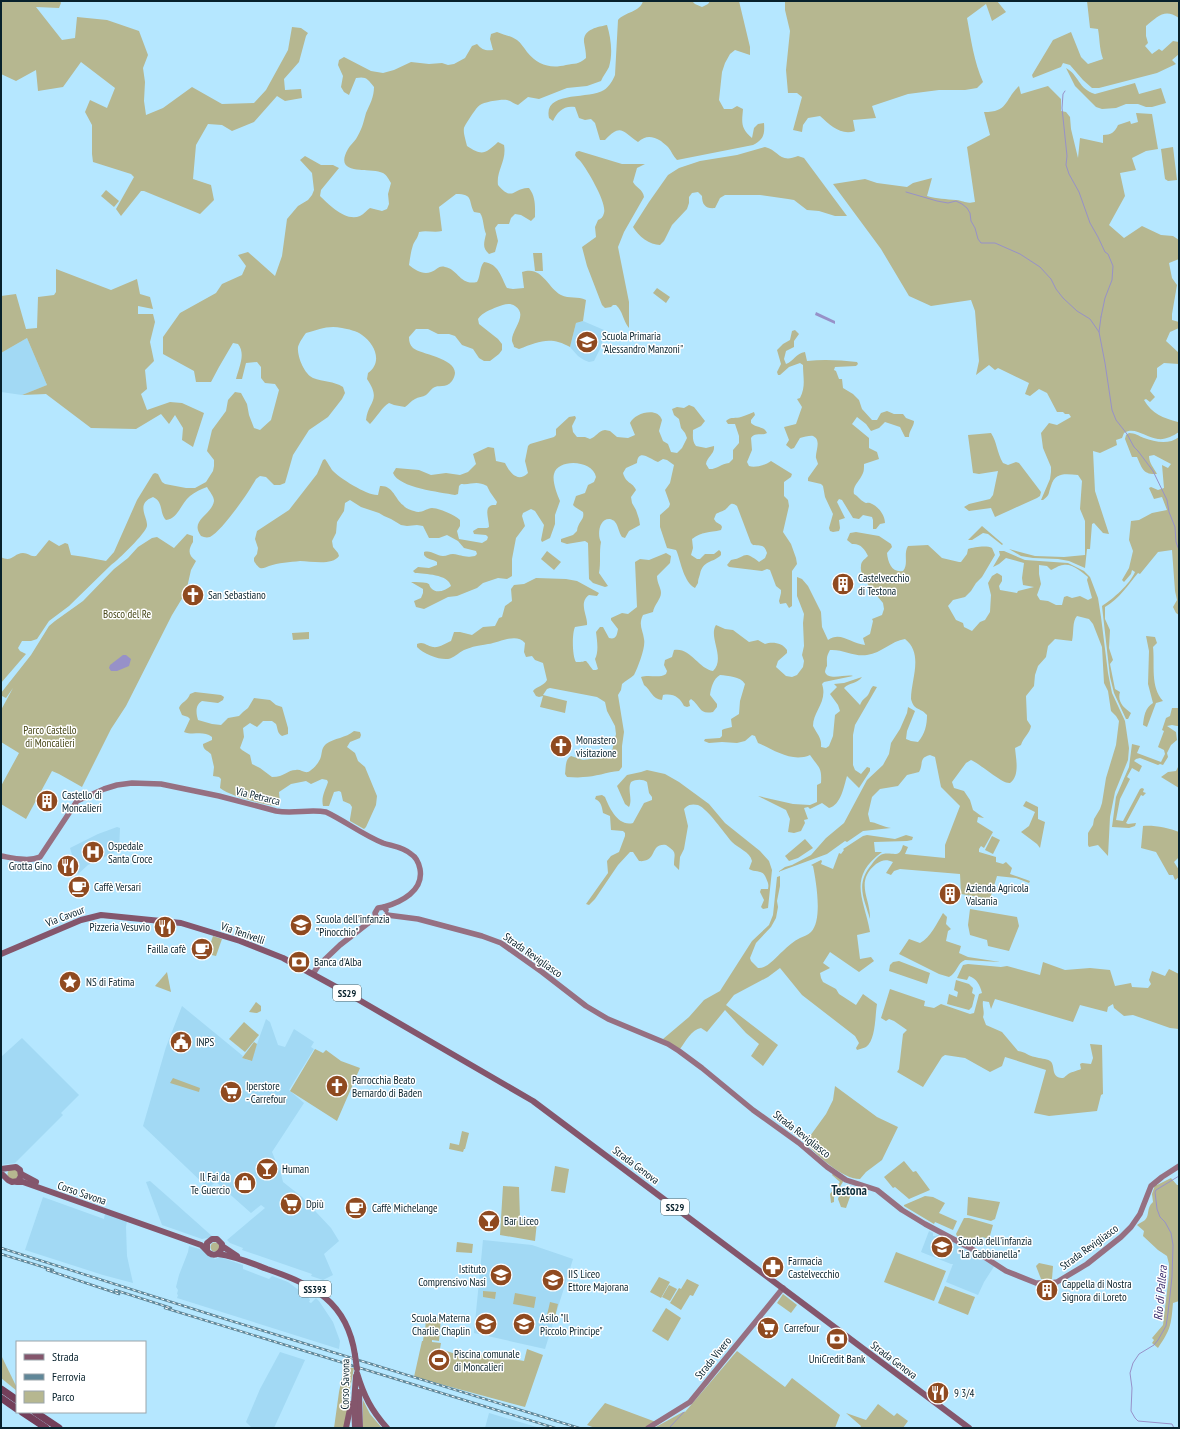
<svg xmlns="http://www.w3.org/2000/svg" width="1180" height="1429" font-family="'PT Sans Narrow',sans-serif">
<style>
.built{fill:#a2d9f4}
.green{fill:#b6b790;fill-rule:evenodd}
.water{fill:#9791c8}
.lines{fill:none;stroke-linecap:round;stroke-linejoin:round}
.stream{stroke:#9791c8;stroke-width:1}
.secondary{stroke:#967082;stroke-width:5.5}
.primary{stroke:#84566c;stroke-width:6}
.highway{stroke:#733f5a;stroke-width:7}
.rail-casing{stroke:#608798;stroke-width:2.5}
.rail{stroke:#fff;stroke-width:1;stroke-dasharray:3;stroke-linecap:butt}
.primary-bridge{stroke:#84566c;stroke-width:6}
.labels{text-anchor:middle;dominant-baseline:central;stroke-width:3;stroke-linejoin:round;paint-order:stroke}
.shield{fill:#fff;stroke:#51646b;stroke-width:1}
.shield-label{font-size:10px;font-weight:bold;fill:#07212c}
.poi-label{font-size:11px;fill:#07212c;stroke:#fff;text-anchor:start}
.park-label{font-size:11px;fill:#484819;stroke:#fff}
.street-label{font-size:11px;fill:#07212c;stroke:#fff}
.water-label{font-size:12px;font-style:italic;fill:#3a2c6e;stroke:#fff}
.quarter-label{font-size:13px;font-weight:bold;fill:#10313f;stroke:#fff}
</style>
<rect width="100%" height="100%" fill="#b5e7ff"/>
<g class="built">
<polygon points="583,321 604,330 601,347 594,361 589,362 584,360 578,356 570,347 576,323"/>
<polygon points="27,338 47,385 22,395 1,392 1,353"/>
<polygon points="117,827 120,828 119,850 88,865 78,874 70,848 98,834"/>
<polygon points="182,1006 243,1056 242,1058 251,1061 266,1019 270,1022 278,1045 285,1047 294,1029 314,1042 311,1047 314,1049 289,1090 304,1103 272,1152 281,1174 283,1182 302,1197 331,1228 339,1241 324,1254 333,1275 323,1280 311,1276 312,1274 242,1250 243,1248 230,1243 227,1240 265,1208 261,1205 251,1213 216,1182 208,1188 143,1126 166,1047"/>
<polygon points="22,1038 79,1095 61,1113 63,1115 15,1163 1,1165 1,1057"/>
<polygon points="150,1181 167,1196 213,1237 202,1239 162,1225 146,1182"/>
<polygon points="43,1197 104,1219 105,1213 127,1221 126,1227 127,1256 133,1283 103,1275 25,1250"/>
<polygon points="929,1231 933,1233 933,1236 936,1236 937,1235 942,1237 942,1239 945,1240 947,1239 968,1249 995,1265 984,1282 978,1295 946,1282 953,1264 951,1264 921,1252"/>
<polygon points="483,1240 532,1245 573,1259 545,1349 474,1333"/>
<polygon points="189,1246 203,1250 207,1255 215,1259 220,1257 243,1265 243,1269 269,1279 272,1276 288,1282 308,1297 310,1300 309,1302 311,1303 316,1298 319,1301 333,1322 340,1341 339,1349 177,1298 178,1295 177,1294 178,1290 176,1287 179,1275 188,1252"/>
<polygon points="280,1352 305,1360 274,1428 252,1428 246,1422 260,1389"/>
<polygon points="489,1413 540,1428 485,1428"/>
</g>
<g class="green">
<polygon points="1,1 60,1 61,3 59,8 36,7 62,40 75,38 77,17 107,20 139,31 148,55 143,68 145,82 144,101 146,115 163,108 192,87 222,104 254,103 266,90 288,50 292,27 301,28 308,33 306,36 299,62 284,79 285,90 301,89 302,98 285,101 277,96 254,122 232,131 222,125 208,124 196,145 193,179 211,185 214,200 200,214 144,191 141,191 121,216 116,209 134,177 131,174 93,162 92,154 92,125 85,112 90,100 107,108 115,88 81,62 63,87 38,91 36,70 16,81 1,74"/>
<path d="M643,1H692L695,4L702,7L708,4L710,1H739L750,47V55L735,50L730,54L725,63L722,72L719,100L724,109H732L737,106L743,109C742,122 740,128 752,138L754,128L758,124L764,123C765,135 763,140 753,145L677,160C673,156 672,152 668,147C666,145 663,143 661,141C652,136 646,135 638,142C622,131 621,123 605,140H600L595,123L591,119L585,120L579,118L575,107C564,105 557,112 553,121L549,118C543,90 589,100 604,90C609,87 613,80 615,75L618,20C625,12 640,12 643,1Z"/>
<path d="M785,1H997L1006,12L992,21L986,4L967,18C971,39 974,62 983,82L977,88L965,90H939L908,94L872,106L876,118L853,120L855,131C841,136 830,125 820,116L808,118L803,125L802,132L793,130L802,97L797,93H788L786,70L790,31L785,10Z"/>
<path d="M1087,1H1179V18C1164,8 1158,17 1146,26V36L1148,43L1145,46L1152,54L1159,49L1162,51L1173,41L1179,42V54L1172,60L1176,64L1157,73L1099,88H1092L1083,80L1070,65L1063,63L1061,67L1033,78L1032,75L1053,40L1071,32L1081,57L1088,64L1103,59C1099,48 1100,40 1098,29L1090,28Z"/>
<path d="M607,25C611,38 613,54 609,67C607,71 603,76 601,81L587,86L567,88L539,99L528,97L518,105C514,104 511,101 507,100C502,99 484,102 480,105C477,106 465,125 464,128C463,133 466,141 467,146C482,156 485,154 498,142L504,145C507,161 496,171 498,185C513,203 514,187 529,188C536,197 535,207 535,217L531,221L521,215L515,214L511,218L509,224H498L495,228L498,241L495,252L489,254C482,248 484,243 486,234C483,227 484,219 480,213L474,212C468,201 474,194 456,194L439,207L442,231C434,233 427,230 419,232C418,238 415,240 413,245C411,251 410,258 409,265C415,270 423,275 431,272C437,270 439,265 445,267C458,269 460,286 477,282C481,275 479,268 484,262C499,264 501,277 507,288L513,289L524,288L522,272C542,265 547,287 561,295C569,299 578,296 586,300L583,321L576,323L570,347C551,336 539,341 519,349L514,347C514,345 512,342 512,341C511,330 529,315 515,306C509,302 503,305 497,307C490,310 483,312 478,319L479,324L498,339L502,344V350L499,354L490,361H484L479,358L473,349L462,345L455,336L449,334H438L428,329H416L409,337C409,342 410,345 413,348C421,355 467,359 452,381C446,389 438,384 433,388C430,390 429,393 426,395C423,397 418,397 415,399C411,401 408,405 405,407L394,405L389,403C382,407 377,417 370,424L366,420C368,401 382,401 367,379L368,373C383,362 375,344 362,335C357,331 348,329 342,328C327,325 319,330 306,333C303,337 299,343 298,347C297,356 304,374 313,378C323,382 334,381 343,387L345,393L342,399L328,417L309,430L293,455L285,483L280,485H274L266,477L260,476L256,479C249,492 222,531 210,537C206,538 204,537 201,536C189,520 212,515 214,501C214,496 209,491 207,487C201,489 195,492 190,496C181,503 178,519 166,520C159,513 164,502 153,497C135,504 148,517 147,526C146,533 118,560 111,565L69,606L49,621L37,639L31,641H22L18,648L20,651L26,654L1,683V557C12,563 14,553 23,553C28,553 31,557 36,556L49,540L59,546L65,543L68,544L71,555L85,557L106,561L114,552L137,500L153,474L155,473L158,474L162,482L165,484L186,488H195L206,482L213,471L214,466V460L207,451L212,430L226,411L228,400L235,392L241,393L247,404L249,415L254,428L260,430L271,420L279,390L275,384L265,383L261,378V367L257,362L246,363L242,379H236C239,367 246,354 238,344L233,343L219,367L211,382H196L194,371L163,354V337L180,313L216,293L222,284L242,275L246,266L238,255L248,252L275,276L282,256L287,219L298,206L308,200L312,195L314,190L312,173L300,160L305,156L321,165H333L339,168L321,190L320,196C329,205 346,222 360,216C364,214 367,210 370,208L382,211L387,209L389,204L388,194L391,183C389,180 387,175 383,173C371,167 332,177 348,149C350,145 354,142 356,139C362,129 363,124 366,113C370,104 374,97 374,87C368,79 366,76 356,78L349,95L344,92L341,87L343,76L338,65L339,60L344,57L371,71L383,73L394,70L411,62L429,64L442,63L448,65L454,64L465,58L472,46L477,44C482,50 486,51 493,50L490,39L491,34L497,32C504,35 511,36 517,40C521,43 524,48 527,52C538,65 550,69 566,65C575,63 578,65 586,58C586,52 585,48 584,42C583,29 598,27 607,25Z"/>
<path d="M1066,68C1079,75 1078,89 1095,94L1135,83L1139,94L1161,88L1166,103L1152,107H1146L1138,104H1126L1116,108L1102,109L1096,107L1075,86Z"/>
<path d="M1019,86L1021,94L1048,86L1061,99V111L1066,112L1070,117L1071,129L1078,158L1080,138L1103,143V135C1111,135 1115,132 1118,125L1130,121L1131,124L1138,122L1136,113L1152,114L1158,149L1146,151L1132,158L1136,170L1120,173L1125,196L1109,225L1124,238L1142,226L1161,235L1173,236L1179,240V259L1169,263L1172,278L1177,285L1172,314V320L1179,322V328L1170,332L1166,341L1179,353V364L1164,363L1157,368V377L1150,391L1155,397L1150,402L1146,399L1144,400C1152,414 1163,418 1178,422L1179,421V432C1173,436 1165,440 1158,439C1146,438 1135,426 1124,433L1122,438L1116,440L1117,445L1100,453L1093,451L1095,491L1109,534L1103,533L1094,523L1092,524L1090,549H1087L1085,568L1069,561L1058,559L1033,558L1021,556L1009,549L1035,556L1064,557L1085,555V521L1080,509L1082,481L1078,475C1065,474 1055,472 1051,486C1048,494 1050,495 1043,500H1041L1050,479L1051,472V467L1043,448L1041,433L1049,423L1057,425L1071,417L1069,414H1065L1063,412H1057L1047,393L1039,389L1030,396L1025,394L1029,383L998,368L995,370L989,365L976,375L979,361L975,311L971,300L931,306L909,296L881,249L833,184L865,179L877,183L907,187L913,183L932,178L927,196C937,199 946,199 956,200C965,201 965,204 975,202L967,147L990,135L984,112C1009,112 1004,100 1019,86Z"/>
<path d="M765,147C779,150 779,164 798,156L804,158L847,216H835L819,211L807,210L794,200L788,199L760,195H725L720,198L715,208C706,209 702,205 702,196L698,192L692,193L689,197V203L687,209L672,225L664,241L660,245C650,245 638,236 633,227L649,202L668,175L679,168L700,161L737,155Z"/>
<polygon points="1173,147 1177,180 1168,181 1165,179 1161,149"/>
<path d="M579,151L622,164H645L637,168L633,182C636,188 643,189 644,197L624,232L618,247L629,302V328C623,321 623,311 616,305H613L611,307L605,308L602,305L587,266L582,247L596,237L595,227L598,220C601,219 603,217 604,213C607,203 588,171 581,162C579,159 577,159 575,155L576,152Z"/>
<polygon points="106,190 119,201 114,207 101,196"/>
<polygon points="533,253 542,253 543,271 535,271"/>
<polygon points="56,269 111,290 137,279 140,294 150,297 153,309 138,306 138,314 153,314 155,322 150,342 154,361 145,370 147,389 141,394 147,410 170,402 182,403 204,413 193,447 182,440 183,428 175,415 169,424 161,414 136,429 91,428 46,394 22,395 47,385 27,338 1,353 1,296 16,294 26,329 37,328 38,297 54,295 56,292"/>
<polygon points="657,288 670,297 666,303 653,293"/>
<path d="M795,330L799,334L794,341V347L786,351L784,359L786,364C794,361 796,353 805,352L807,361C823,359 840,360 857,362L858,364L856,366L835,367L834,370L836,371L839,379H842L843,388L853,394L859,400L862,409L872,420H877L881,413L887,411L894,414H903L906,418L914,421C914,427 909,430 909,437H905L900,427L885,422L879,428L871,431L866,424L857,417L852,424L869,438V448L877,452L879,459L864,464C864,467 864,471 863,473C860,481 852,486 854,494C858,496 860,500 864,502C867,504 867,502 870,503C878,506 885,515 885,523L880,524L876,529H873V520L872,517L863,515L859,519L853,518L842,500L839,499L837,502L845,518L839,520L840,528L839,531L833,532L830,531L829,528L833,514L825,497L823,486L821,484L808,481V478L818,464C818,463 816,458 816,458C815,452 822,440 813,436C811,435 804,437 800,438L794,448L791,449L786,445L789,440L784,427L796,424L802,407L797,399L800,398C806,386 803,378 803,365L800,363L789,367L780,375H778L777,372L781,364L777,350L783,344L790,340L792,331Z"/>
<path d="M689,405L694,407L705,421L701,426L693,430C693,436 692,441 696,446L706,448L714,446C715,454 707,457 706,464L709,469C715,470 721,464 729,463L733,459V450L739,443V436L735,424H728L726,421C731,416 736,419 741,417C746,415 750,414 754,412L755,415L751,420V423C756,428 764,426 767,433C762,436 754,432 751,438L752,450L747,462L749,466C755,468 766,465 771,461L792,474L791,477L784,482V496L788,500L789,506L783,532L791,544L796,558L797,564L792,571V606L789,608L786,603L780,604L779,601L781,593V590L776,586L770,570L767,569L762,571L729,567L727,565L731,560C747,558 742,549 759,562L765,558L767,553C764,544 761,546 753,545L751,543L737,506C731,501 730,505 726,509C724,511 719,512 716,514L714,519L716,522L721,525L722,527L721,530C709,533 702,531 692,539L693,548L691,555L697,559H700L705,554H714L719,550L721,552V555C713,563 703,560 700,574C699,578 698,579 698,583L695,588C684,582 681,563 677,552L676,550L667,548L660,527V515L669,507L670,504L665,490L670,483L674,465L667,460L663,459L658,462C650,459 638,448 637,463L626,468L623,473C626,484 633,482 636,490L631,497L632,503L636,510L639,519L640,525L629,531L625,538L622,537C619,533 618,525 615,522C614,520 612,520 610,519C599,518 597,535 601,542C599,552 601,562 599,573L608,586L605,587L593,583L589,579L588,543L585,541L567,544L561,542V539L573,535L577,531C578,521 585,520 583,512L575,507L573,505L576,496L585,493L588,485L594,482L596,477C593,460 558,458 554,474C552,481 557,494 560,501L555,515V524L550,538L542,542L541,540L544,525L535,511L531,509L523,513L522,516L525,526L516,538L512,559V576L507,579L498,578L483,583L477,588L457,596L448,597L424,609L416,607L414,601L421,598L423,593V589L411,582C416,582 422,582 427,583C431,585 428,584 431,588C436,594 445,591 451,586C448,574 425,574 415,573L413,571L418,567L429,568L437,565V562C433,559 427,560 424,555V552C432,550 436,556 443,556C447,556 449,554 453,554C462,555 464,558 475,556L477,554L476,551L464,548L458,541L447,535L439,538H429L423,526L417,525L407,526L401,525L391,519L384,516L379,513L361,507L350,500L345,503L344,511L337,522L336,533L332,541L333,547L338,553L339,556C332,566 311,561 300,561C290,562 278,563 269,566C266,567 263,569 260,568C258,567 255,563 254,561V558L257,554L258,548L255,539L257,531L289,510L317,474L323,460L325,459C328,463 330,467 332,470C339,478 368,496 378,495L380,486C393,485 395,499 403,505C405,508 410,510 414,511C421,514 425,509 432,508C439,508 455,515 460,520V526L457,531L459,539L482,543L487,540L488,537L486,535L474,534L473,531L478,528H487L489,527C489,518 482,504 496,505L497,502L490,492L487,486C476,480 472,485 461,484L459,486L458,494L455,495C440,492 399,488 393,473L396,468L419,470L431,475L446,473L460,475L468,472L476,464L473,454L488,447L494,448L496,461L505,463C509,471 517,484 528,473L525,461L528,446L530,444L554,437L556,435V429L569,417L575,416L576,418L572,426L573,432L577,437H585L590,439C596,437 598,431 605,430L610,431L617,437L628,438L635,435L630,423C634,413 658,406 662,420L659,431L663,441L668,444L671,452L677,453L682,448L687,438L685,433L681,428L679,419L674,415L672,409L677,407L684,408Z"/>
<path d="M991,433C997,442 997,453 1003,463L1008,465L1016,462L1019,463L1041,492L1040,496L1037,498L995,517L991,508L969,511L964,507L969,504L990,499L993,495L998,471L979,474L973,473L968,435Z"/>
<path d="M1129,433C1135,433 1139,436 1144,438C1155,442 1169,445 1179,437V615L1176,613L1173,607L1177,600L1175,591L1172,550L1158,552L1140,574L1138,573C1128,585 1119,599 1105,607V619L1110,630L1109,648L1113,660L1110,664L1115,689L1120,692C1117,702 1124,708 1131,713L1128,719H1126L1114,693L1110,677L1102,606C1113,599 1130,584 1135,572L1132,570L1131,574L1124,582L1122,580L1129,568L1133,551L1129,540L1131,521L1139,520L1152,513L1167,510L1162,497L1154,499L1149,488L1151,487L1158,490L1164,488L1162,465L1168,468L1171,464L1154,455L1149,456C1149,463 1154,468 1157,474C1143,475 1142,468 1137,457H1132L1125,439L1126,435Z"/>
<polygon points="982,526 1003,544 1002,545 988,534 983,533 972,540 968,540"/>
<path d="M856,532L879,536L891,544L892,547L887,553C888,563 892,573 903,571C909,564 903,554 908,546L928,545L942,558L959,562H961L967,554L968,549C974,547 987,545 992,548L995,555L982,577L976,583L971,591L965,597L953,600L948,606L956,620L963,623L964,627L972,631L980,622L985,620L990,612L991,595L988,583L992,576L997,573L999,574L1002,576V581L999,586L1000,590L1017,593L1018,591L1034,587L1023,585L1022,578L1024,563L1006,558L999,564L993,567L1000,555L999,551H1004L1025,560L1068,563L1084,571L1090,577L1098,598L1101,617L1108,673L1112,693L1125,721L1129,748L1128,760L1115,792L1110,817L1108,856L1098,845L1089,847L1088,845V833L1093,825L1094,819L1100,809L1102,803L1106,778L1116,745L1119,721L1116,716L1111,711L1108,691L1104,683L1102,647L1093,624L1089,619L1077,616C1072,621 1074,633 1072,641L1055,639L1048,646L1046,657L1038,666L1035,675L1034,686L1026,696L1027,720L1031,726C1030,733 1023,738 1021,745L1015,748C1016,759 1020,776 1010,783C1002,784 982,765 971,760L966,763L952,782L954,788L964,791L970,800L973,810L984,818L978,817L977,822L993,832L984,848L981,846L979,849V852L996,857V862L1003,864L1006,862L1012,868L1010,874L1030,881L1029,883L1016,878L997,876L990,899L961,894L960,874L900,869L894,871L891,875L886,873L893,862C886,859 882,860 876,864C854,882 871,899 870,919C864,898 855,884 872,864C874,861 879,855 883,854C894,852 899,859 903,845L908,847L905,854L945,858V845L960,806L941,787L935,757L930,755C918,758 924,764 919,772L907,775L898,786L880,789L872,797L868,814L870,822C875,822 884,827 891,828L863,831L847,842L845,841L827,854L778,872L785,867L792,865L811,855L826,838L844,823L867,780L883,765L889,754L891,743L900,729L907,713L908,707L915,711L907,731L906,739L911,741L918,742C925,734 927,725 927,715C920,707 914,711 911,699C911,679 924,654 905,639C891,641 882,653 867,655C854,657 843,649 830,650C826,657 827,659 827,666C826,667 825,671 825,672C828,681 846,674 853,676L824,682L822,684C828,702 813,711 813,726C817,734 822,738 821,747L826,748L829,746L833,736L835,715L840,711L838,705L830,694L837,687L834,684L844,683L862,677C857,684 850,682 844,688L860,705C863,698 865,699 868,695C870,692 870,689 873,686L877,687L855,725L853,735V765L855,770L861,774L867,767L870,768V771L859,788L847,776C844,786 841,805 829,808L822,803L810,809L808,807L804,808L808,819L804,820L805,823L801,831L794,833L788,832L790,819L786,810L758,796L793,804L810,805L817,802V785L821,783C822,767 819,768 810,755C792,763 774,750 758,743L755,736L752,735L745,741L737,743L722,742L709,743L704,741L705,739L720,738L722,736V730L724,729L732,727L731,719L739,714L740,701L745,684C740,676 728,676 720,675C713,679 711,688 710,695L717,704V707L713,712C699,715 701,706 691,699L689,701L690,706L687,707L684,706C680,698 674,693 663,695L662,700C652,699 651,690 644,685L641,677C650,674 658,679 666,674L667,671L664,665L665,660L672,657L674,650C690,647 699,669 713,671C726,658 708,637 716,625L725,629L733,630L749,642L758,640L765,644C772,641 783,643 787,650V653L778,661L776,667L786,676L792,677L797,675L803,667L804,661L802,655L804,646L803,623L804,614L797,596V577L802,579L808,586L821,612L822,627L828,640C841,631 851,644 865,645L863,638L870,634L873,621L872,619L882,615L884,609L883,603C876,594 859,578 861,566C861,561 865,559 868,556C865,549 860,543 852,544L847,540L850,533ZM1039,565L1047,566L1051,570C1054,569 1059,565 1063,565C1072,563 1082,572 1088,577L1087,580L1092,598L1088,600L1080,596L1072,598L1067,596L1064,597L1062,605H1056L1048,601L1040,600L1037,595L1041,584L1039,574Z"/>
<path d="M187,534L193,536V542C188,550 188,555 196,561L191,570L186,592L172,615L126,706L111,729L82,787L59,774L52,771L26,819L1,804V786L19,753L1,742V710L13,688L6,698L2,696L1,693L31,655L49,626L55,621L83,601L114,569L128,558L138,547L152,538L157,537L174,548Z"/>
<polygon points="547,551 561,562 554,570 541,559"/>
<path d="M666,553L671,556L670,563L657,576C657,583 661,588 661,593C661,599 654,605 653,612L643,615C638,625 643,630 644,639C646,647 638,667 634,675C631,678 625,681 622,684L621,690L618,695L624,732L622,746V767L619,771C607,772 595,777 583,777C578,778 572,777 567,777L565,774C566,767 565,759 571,756L583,760L598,758L607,755L612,751L616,734L615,726L607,711L605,702L597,697L550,688L547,689L543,695L567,701L565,713L540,707L543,696L539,697L536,696L533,691C537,686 544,686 547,680L543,663L535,660L532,656L526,657L524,652L525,643C516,632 499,643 488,644C477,646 474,646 464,650C458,653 454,658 448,659C439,660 424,654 417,647V644C424,641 426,646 433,647C439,648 446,643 451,641L454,632H460L472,635L483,627L495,626L499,618L502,617L505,606L512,601L511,589L514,585L524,584L536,578L566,579L577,581L599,593L597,596L589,595C578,603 588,616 587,625L575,627C572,633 572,656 576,662C590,663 582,656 593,670H596L598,669L595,659C599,652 597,640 596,632L600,627H603L609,638C616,640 617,635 618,629L611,620V618L622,613L628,614L637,607L635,562L640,559L649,560Z"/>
<polygon points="309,632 309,639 293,640 292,633"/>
<path d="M1146,636L1155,637L1157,643L1153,647C1155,664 1150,687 1163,701L1156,703L1147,727L1143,725C1144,716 1145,708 1153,703L1148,684L1149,651Z"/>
<path d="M195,692L221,695L224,697L223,700L218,703L202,701C195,705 196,713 198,720L212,724L221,725L228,718L239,716L243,712L248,708L254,698L270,700L276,705L282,707L288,728V734L282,736C277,733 278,729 276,724L272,721H263L257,727L250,723L243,728L244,737L240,748L242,750L250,755L252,764L260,768L272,777C285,777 287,770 296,770C300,769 304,773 308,772C311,771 318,764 319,761C323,755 320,749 326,744C334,738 346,738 354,731L360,732L361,735L360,738L350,742L347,747L355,753L358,761L365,767L377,796L376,805L366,827L364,829L350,821V819L352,807L350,804L343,801L341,792L339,791L334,792L329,806H323C321,797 325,791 328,782L327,780L322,779L311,784L306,781L291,784L279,792L280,804L275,806C261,804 230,796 220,788L221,779L219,777L213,776L214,767L211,754C207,750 203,750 203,744L212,740V737C203,730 193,736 184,732L190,719L188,717L182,715L179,708C181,702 188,701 190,694Z"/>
<polygon points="1172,708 1179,708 1178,726 1177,726 1172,725 1167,726 1176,732 1177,740 1171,745 1167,753 1168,757 1163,765 1160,764 1158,765 1140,758 1136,759 1134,761 1142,766 1139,772 1132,768 1127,777 1130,779 1120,799 1116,820 1123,821 1140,789 1142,788 1144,789 1143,792 1146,793 1143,796 1141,795 1126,823 1128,824 1136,823 1135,826 1129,828 1112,827 1116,797 1129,767 1132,744 1140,746 1137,753 1161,762 1165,754 1164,750 1158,747 1164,731 1162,730 1166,718 1170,716"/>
<polygon points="1179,765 1179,788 1161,777 1168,772 1176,771"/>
<path d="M647,770L665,774L679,782L709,804L725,823L760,851L769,861L772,870L768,908L763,909L761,907L764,900L760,892L761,889H768C769,884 768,883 766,878C763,869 756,873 749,869L752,861C750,852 738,848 732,842C724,833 708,809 698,805C694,804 689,804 686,807L684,809L688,826L684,849L680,857L679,870L674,865C674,853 678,853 666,845C649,843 658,863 639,861L633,852H630L618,865L595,899L589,905L586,904L608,873L607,861L611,856L619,852L625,836V833L623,831L611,830L610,816L603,813C602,807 601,801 595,799L596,796L602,795L605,797C609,807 618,827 633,823L644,803L652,800V797L649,793L647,782C643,779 636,779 631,782C627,790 633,799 629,807L625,804L617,786L627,775L641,772Z"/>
<polygon points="1026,801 1038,807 1038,819 1045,822 1040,848 1037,844 1021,832 1029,826 1035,812 1023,806"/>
<path d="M1143,826C1154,825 1169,828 1179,832V857L1174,862L1179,870V877L1175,880L1173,875H1169L1156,852L1141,848Z"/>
<path d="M867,835L895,839L906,835L913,837L912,840L907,841L874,842L875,852H882C847,878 864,898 870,932L857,935L860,959L871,957L874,961L859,972L830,952L823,963L830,968L820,973L821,978L823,982L836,989L839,994L856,1005L863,994L877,1004C875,1015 876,1040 866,1047C864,1048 860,1049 857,1050L856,1048L859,1043L855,1036L802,995L780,968L768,977L734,995L726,1005L778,1045L763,1066L751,1056L759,1044L746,1033L725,1010L707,1032L701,1028C692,1029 685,1042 680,1049L663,1039L689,1017L704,1000L720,991L752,941L769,925L773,915L777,877L780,876V886L777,901L778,907L776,918L771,927L756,943L750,958L751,961L758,968C767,969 776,957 783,951C788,946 794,941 800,938C804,936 808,935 811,932C823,920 816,881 813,866L811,865L821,860L822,861L821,864L833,869L839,853L841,854L844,850L843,849L863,836Z"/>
<polygon points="992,836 1000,840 993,854 985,850"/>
<polygon points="805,839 813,848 798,858 789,861 785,856"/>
<polygon points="970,909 1017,917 1019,926 1009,951 988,946 987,940 970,935 968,925"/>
<path d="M943,913L947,917L946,924L951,929L948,931L946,941L961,946L959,953L968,957L1000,962L965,960C957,963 957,973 949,977L939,974L899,954L909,939L920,943C931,937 937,923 943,913Z"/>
<polygon points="213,936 222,939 216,956 207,954"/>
<polygon points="899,961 930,973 927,984 889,971 890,965 893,962"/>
<path d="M1043,962L1065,970L1090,968L1110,970L1115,986L1131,983L1132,987L1148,988L1151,984L1149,980L1152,971L1165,976L1169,969L1179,974V1029L1170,1028L1133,1015L1124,1016L1114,1008L1113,1004L1108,1007L1107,1012L1080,1005L1073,1022L995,999L991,1009L989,1002L983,1001C982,1007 985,1012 983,1017L986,1025L1002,1032L1018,1051C1026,1052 1028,1056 1035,1057C1040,1059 1046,1058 1050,1061C1056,1065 1050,1077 1062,1078C1065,1078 1064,1077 1067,1075C1070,1072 1077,1071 1081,1069L1080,1064L1082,1063L1091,1064L1093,1058L1090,1044L1102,1045L1103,1094L1101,1095L1097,1111L1049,1116L1034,1113L1046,1070L1005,1057L1002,1066L990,1072L965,1058L945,1055L942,1057L923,1087L897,1072L899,1069L903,1034L907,1030L894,1021L889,1019L886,1021L881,1018L890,989L925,1001L924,1006L934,1008L941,1004L970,1014L974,1013L979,994L982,993C980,985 977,979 969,976L967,980L957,978L963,965L968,964L1001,967L1007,966L1040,975Z"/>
<polygon points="167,972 171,992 155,986"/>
<polygon points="956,980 969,984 973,988 972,993 975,995 972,1007 969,1010 947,1004 949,994 957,997 958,992 954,990"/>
<polygon points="256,1002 261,1006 261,1011 257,1013 249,1012"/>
<polygon points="244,1022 259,1035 245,1052 229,1039"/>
<polygon points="254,1042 257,1044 252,1061 242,1058"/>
<polygon points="315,1049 323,1053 326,1050 341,1061 360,1068 337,1121 290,1091"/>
<polygon points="173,1078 200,1088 199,1092 170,1083"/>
<path d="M835,1086L877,1117L898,1127L882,1160L866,1172L860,1179C841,1179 818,1155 805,1143L826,1114L833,1100Z"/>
<polygon points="462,1131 469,1133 465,1149 464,1149 463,1152 449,1149 450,1143 459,1145"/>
<polygon points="904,1161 913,1172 916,1171 930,1190 909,1199 895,1187 893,1188 884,1177"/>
<polygon points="555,1166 569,1169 565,1193 551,1191"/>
<circle cx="13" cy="1174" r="5.5"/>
<polygon points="834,1172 844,1180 834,1197 834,1202 831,1203 830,1194 840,1182 832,1175"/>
<path d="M1171,1178L1177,1185H1179V1301L1173,1303C1171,1325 1171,1329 1158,1348L1152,1343L1154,1340L1152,1338L1163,1325L1169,1275V1264L1167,1256L1158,1250L1143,1236L1144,1231L1137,1225C1139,1223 1143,1222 1145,1220C1150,1215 1146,1208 1153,1202L1152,1194L1155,1185H1157Z"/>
<polygon points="503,1186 519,1187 520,1218 537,1222 535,1241 500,1235"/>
<polygon points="841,1191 851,1194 846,1208 841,1207 838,1199"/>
<polygon points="925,1196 933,1197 945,1203 939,1213 957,1221 953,1230 935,1222 934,1224 904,1206 904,1205"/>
<polygon points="968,1197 1000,1202 995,1219 991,1221 967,1215"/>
<polygon points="964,1218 969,1218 993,1225 989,1239 982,1237 977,1246 957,1236 956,1234"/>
<polygon points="457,1242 473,1244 472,1253 456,1252"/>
<circle cx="215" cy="1247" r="4.5"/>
<polygon points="896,1252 946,1271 934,1301 884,1282"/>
<polygon points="1039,1263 1053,1266 1052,1279 1041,1279 1036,1266"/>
<polygon points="659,1277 670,1282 661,1298 650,1292"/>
<polygon points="687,1279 699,1285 693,1296 690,1295 681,1310 670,1303 679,1288 681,1289"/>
<polygon points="669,1285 677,1289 670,1301 662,1297"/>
<polygon points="945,1286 975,1297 968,1315 938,1303"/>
<polygon points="483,1291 496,1292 495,1299 483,1297"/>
<polygon points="515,1293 536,1297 534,1308 513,1304"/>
<polygon points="783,1294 797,1305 791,1313 777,1303"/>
<polygon points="550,1302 558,1304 555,1317 547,1315"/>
<polygon points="666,1308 681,1318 668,1341 652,1331"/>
<polygon points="426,1317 441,1318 439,1341 432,1340 432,1342 441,1343 440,1349 459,1355 470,1356 471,1353 486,1356 487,1354 524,1361 527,1349 543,1355 525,1407 414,1377 422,1341 423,1341 424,1333 425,1333"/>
<polygon points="737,1351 785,1387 792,1378 840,1415 835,1428 654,1428 683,1412 685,1412"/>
<polygon points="1,1355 17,1388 17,1391 1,1378"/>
<polygon points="344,1367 354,1368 348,1399 349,1412 345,1428 334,1428 339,1392"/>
<polygon points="363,1400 370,1414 382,1428 363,1428"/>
<polygon points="605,1403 656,1422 644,1428 595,1428 587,1425"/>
<polygon points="878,1404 894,1416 897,1413 908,1421 903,1428 860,1428 861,1426 846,1413 866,1420"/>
</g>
<g class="water">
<polygon points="816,312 835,321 835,324 815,315"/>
<polygon points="123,655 126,655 131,659 129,666 117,671 111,671 109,668 110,665"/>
</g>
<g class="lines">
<g class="stream">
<polyline points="1065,91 1063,94 1062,108 1067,156 1066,165 1069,174 1079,192 1090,223 1098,237 1105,252 1108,254 1113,266 1112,280 1105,298 1101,317"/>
<polyline points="906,192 937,201 948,203 956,201 962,204 967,208 970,213 971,221 975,228 978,239 981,243 995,243 1020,254 1040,267 1051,279 1056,289 1063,298 1077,311 1090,319 1099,332"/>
<polyline points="1101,317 1099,332 1105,363 1112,410 1116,420 1127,434 1134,447 1138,451 1153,471 1167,500 1169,512 1175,527 1176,542 1179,550"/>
<polyline points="1179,578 1179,584"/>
<polyline points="669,1428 684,1412"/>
<polyline points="1174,1428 1172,1424 1138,1421 1135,1418 1131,1411 1132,1388 1130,1373 1133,1363 1139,1354 1154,1345 1158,1340 1166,1326 1168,1313 1172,1277 1173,1245 1171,1233 1165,1222 1160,1217 1157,1209 1155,1192 1156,1190 1179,1176"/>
</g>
<g class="secondary">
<path d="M1,856C13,858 29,862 40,857L77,801L104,789L117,785L132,783L161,784L219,796L276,811C293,814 310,809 326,812C345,821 363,835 383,843C392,846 403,847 411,854C416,857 419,864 420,869C424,891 401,902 384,907"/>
<polyline points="387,915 418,919 482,936 501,943 542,972 586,1006 608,1019 668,1044 679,1051 702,1068 753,1110 799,1143 827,1167 846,1180 877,1190 902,1210 925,1224 972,1249 1006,1271 1036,1283 1051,1283 1057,1282 1087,1264 1121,1237 1131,1227 1140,1214 1151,1186 1162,1177 1179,1166"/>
<polyline points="376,917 375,913 378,908 384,907 386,910"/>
<polyline points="376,917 379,919 383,919 387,915"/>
<polyline points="313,974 318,966 340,945 376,917"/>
<polyline points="648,1428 690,1402 783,1288"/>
</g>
<g class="primary">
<polyline points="1,954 81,920 101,915 181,923 240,941 283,958 347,993 533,1101 969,1428"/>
<polyline points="1,1169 16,1167 20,1170 21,1176 18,1181 12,1182 8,1180 1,1173"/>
<polyline points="21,1174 36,1182"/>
<path d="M17,1182H23L201,1245C204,1247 206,1250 209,1253C216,1258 223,1251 222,1244L217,1239H212L207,1243V1250"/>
<polyline points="222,1246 237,1256"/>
<path d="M218,1254C235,1256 251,1263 267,1269C313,1285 347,1301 355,1355"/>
<path d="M357,1373C364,1396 371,1410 387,1428"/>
<polyline points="359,1392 360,1428"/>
<polyline points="346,1428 351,1404"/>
<polyline points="355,1428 354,1403 356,1376"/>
</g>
<g class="highway">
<polyline points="1,1389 17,1400"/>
<polyline points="1,1398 17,1409"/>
<polyline points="22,1412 46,1428"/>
<polyline points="35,1412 59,1428"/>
</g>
<g class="rail-casing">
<g id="rail">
<polyline points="1,1248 225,1319 579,1428"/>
<polyline points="1,1254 53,1270"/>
<polyline points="47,1270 119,1294"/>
<polyline points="115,1290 171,1308"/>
<polyline points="165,1308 555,1428"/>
</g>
</g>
<use href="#rail" class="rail"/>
<polyline class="primary-bridge" points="355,1355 357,1369"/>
</g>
<defs>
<g id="school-disc" transform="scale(1.15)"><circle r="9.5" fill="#8f4a20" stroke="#fff"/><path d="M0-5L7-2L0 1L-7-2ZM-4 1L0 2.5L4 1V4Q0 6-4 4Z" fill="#fff"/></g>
<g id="building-disc" transform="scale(1.15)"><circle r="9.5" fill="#8f4a20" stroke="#fff"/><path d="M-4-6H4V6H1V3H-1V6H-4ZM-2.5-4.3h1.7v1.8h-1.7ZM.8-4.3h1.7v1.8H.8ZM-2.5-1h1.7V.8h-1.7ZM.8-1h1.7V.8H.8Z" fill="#fff"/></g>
<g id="church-disc" transform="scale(1.15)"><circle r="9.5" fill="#8f4a20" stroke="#fff"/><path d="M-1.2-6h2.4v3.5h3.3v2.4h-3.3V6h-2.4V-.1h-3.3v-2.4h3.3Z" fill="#fff"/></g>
<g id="hospital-disc" transform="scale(1.15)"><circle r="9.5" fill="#8f4a20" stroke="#fff"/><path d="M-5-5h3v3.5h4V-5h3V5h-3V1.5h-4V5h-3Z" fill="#fff"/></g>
<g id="restaurant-disc" transform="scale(1.15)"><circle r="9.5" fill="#8f4a20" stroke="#fff"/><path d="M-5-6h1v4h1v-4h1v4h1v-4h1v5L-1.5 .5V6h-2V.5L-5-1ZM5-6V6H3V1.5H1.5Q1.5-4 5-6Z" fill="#fff"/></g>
<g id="cafe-disc" transform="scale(1.15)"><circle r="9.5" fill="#8f4a20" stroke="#fff"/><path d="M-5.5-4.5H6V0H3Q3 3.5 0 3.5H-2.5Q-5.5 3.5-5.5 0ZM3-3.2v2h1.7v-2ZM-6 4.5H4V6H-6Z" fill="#fff"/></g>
<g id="bank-disc" transform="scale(1.15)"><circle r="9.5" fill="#8f4a20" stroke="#fff"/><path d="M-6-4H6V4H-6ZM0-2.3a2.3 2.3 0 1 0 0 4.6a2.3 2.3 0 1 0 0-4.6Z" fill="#fff"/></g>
<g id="sight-disc" transform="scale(1.15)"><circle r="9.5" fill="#8f4a20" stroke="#fff"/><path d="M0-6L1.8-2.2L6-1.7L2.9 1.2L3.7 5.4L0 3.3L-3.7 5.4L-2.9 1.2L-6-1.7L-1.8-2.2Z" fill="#fff"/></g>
<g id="civic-disc" transform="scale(1.15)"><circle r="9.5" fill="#8f4a20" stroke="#fff"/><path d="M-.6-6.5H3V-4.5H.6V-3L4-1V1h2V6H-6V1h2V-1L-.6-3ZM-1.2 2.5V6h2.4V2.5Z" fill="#fff"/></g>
<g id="supermarket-disc" transform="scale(1.15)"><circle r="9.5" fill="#8f4a20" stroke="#fff"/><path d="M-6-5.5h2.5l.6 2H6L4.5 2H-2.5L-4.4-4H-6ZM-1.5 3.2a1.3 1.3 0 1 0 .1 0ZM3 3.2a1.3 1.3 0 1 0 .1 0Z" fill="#fff"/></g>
<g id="bar-disc" transform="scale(1.15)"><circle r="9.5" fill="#8f4a20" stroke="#fff"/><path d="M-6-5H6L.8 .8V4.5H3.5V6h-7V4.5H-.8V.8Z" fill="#fff"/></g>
<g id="shop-disc" transform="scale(1.15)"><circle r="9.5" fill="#8f4a20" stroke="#fff"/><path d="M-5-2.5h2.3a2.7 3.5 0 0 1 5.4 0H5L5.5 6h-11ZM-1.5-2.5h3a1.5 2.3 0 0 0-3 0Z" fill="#fff"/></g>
<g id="pharmacy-disc" transform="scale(1.15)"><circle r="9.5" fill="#8f4a20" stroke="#fff"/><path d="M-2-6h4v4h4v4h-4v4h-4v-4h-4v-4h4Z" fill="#fff"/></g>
<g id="stadium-disc" transform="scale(1.15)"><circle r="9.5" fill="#8f4a20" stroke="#fff"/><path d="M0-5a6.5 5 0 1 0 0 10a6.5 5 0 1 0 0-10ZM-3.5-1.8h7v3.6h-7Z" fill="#fff"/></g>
</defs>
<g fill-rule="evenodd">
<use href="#school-disc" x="587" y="342"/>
<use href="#building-disc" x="843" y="584"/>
<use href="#church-disc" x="193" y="595"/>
<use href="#church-disc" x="561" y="746"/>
<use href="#building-disc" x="47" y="801"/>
<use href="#hospital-disc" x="93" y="852"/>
<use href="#restaurant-disc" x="68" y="866"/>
<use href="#cafe-disc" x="79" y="887"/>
<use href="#building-disc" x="950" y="894"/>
<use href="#school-disc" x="301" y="925"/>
<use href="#restaurant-disc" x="165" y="927"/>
<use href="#cafe-disc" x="202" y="949"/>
<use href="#bank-disc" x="299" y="962"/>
<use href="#sight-disc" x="70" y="982"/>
<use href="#civic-disc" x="181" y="1042"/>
<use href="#church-disc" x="337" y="1086"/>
<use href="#supermarket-disc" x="231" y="1092"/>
<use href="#bar-disc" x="267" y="1169"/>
<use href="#shop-disc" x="245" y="1183"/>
<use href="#supermarket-disc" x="291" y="1204"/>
<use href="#cafe-disc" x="356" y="1208"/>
<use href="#bar-disc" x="489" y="1221"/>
<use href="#school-disc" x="942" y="1247"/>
<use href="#pharmacy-disc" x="773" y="1267"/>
<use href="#school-disc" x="501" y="1275"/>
<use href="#school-disc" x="553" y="1280"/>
<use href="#building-disc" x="1047" y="1290"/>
<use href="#school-disc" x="486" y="1324"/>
<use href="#school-disc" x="524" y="1324"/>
<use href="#supermarket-disc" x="768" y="1328"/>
<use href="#bank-disc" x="837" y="1339"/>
<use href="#stadium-disc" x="439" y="1360"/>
<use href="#restaurant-disc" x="938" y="1393"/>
</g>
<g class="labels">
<g class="shield">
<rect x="333" y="985" width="28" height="16" rx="3"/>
<rect x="661" y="1199" width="28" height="16" rx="3"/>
<rect x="299" y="1281" width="32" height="16" rx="3"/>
</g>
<g class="shield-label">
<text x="347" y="993">SS29</text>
<text x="675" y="1207">SS29</text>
<text x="315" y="1289">SS393</text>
</g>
<g class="poi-label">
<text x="602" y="336">Scuola Primaria<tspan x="602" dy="13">"Alessandro Manzoni"</tspan></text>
<text x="858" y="578">Castelvecchio<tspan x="858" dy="13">di Testona</tspan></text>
<text x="208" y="595">San Sebastiano</text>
<text x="576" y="740">Monastero<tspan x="576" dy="13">visitazione</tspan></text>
<text x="62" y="795">Castello di<tspan x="62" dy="13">Moncalieri</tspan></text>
<text x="108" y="846">Ospedale<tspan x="108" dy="13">Santa Croce</tspan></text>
<text x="52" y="866" text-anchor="end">Grotta Gino</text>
<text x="94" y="887">Caffè Versari</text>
<text x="966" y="888">Azienda Agricola<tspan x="966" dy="13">Valsania</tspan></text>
<text x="316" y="919">Scuola dell’infanzia<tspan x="316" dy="13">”Pinocchio"</tspan></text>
<text x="150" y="927" text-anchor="end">Pizzeria Vesuvio</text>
<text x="186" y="949" text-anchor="end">Failla cafè</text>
<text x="314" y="962">Banca d'Alba</text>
<text x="86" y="982">NS di Fatima</text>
<text x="196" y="1042">INPS</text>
<text x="352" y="1080">Parrocchia Beato<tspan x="352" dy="13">Bernardo di Baden</tspan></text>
<text x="246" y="1086">Iperstore<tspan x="246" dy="13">- Carrefour</tspan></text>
<text x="282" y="1169">Human</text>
<text x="230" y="1177" text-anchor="end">Il Fai da<tspan x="230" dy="13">Te Guercio</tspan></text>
<text x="306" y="1204">Dpiù</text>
<text x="372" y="1208">Caffè Michelange</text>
<text x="504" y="1221">Bar Liceo</text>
<text x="958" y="1241">Scuola dell'infanzia<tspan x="958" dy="13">"La Gabbianella"</tspan></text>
<text x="788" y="1261">Farmacia<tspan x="788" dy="13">Castelvecchio</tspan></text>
<text x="486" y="1269" text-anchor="end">Istituto<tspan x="486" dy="13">Comprensivo Nasi</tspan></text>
<text x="568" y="1274">IIS Liceo<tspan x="568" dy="13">Ettore Majorana</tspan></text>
<text x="1062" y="1284">Cappella di Nostra<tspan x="1062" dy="13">Signora di Loreto</tspan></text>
<text x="470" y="1318" text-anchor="end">Scuola Materna<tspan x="470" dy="13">Charlie Chaplin</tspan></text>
<text x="540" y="1318">Asilo "Il<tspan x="540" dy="13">Piccolo Principe"</tspan></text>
<text x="784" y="1328">Carrefour</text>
<text x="454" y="1354">Piscina comunale<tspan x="454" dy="13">di Moncalieri</tspan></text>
<text x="837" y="1359" text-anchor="middle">UniCredit Bank</text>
<text x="954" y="1393">9 3/4</text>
</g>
<g class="park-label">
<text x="127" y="614">Bosco del Re</text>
<text x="50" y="730">Parco Castello<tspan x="50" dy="13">di Moncalieri</tspan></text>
</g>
<g class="street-label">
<text transform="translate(258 796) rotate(14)">Via Petrarca</text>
<text transform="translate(65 916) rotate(-21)">Via Cavour</text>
<text transform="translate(243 933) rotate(19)">Via Tenivelli</text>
<text transform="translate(533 955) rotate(35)">Strada Revigliasco</text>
<text transform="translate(802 1134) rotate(38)">Strada Revigliasco</text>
<text transform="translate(636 1165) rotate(37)">Strada Genova</text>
<text transform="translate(82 1193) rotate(19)">Corso Savona</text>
<text transform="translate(1089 1247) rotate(-36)">Strada Revigliasco</text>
<text transform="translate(713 1358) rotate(-51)">Strada Vivero</text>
<text transform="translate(894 1360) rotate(37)">Strada Genova</text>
<text transform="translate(345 1384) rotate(-89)">Corso Savona</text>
</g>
<g class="water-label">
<text transform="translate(1160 1293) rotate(-85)">Rio di Pallera</text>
</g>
<g class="quarter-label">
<text x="849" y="1190">Testona</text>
</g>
</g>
<rect width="1180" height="1429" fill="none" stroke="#07212c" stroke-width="4"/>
<rect x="16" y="1341" width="130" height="72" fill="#ffffff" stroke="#9ca6ab"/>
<rect x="24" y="1354" width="20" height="6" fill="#84566c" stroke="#9ca6ab"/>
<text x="52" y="1361" font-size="12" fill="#07212c">Strada</text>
<rect x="24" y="1374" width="20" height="6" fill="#608798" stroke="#9ca6ab"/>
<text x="52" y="1381" font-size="12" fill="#07212c">Ferrovia</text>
<rect x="24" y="1391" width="20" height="12" fill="#b6b790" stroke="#9ca6ab"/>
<text x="52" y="1401" font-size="12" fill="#07212c">Parco</text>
</svg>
